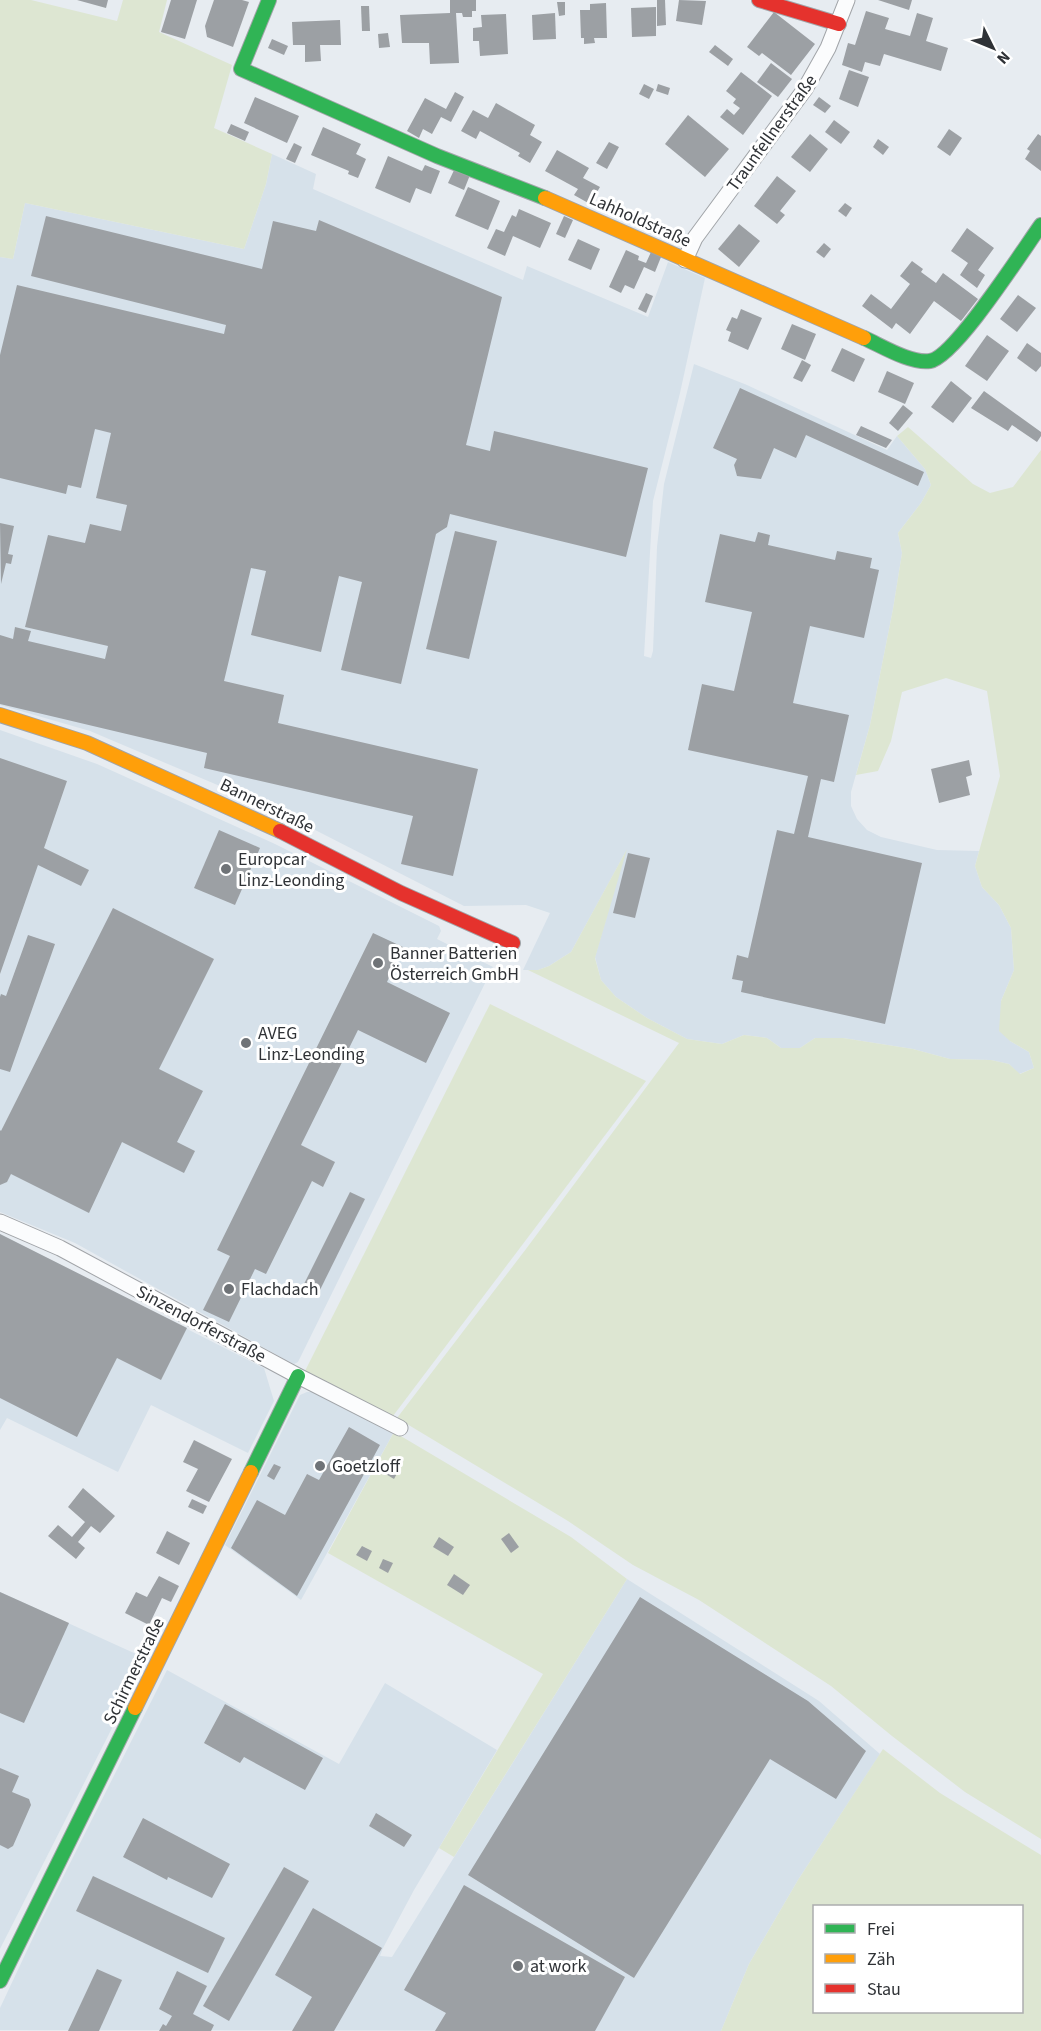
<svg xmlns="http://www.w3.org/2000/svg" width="1041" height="2031" font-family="'Source Sans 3',sans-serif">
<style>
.built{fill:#d6e1ea}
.green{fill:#dde6d2;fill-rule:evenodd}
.building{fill:#9ca0a4}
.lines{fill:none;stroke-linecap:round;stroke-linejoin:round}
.street-casing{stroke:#a1a4a8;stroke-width:17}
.fast-casing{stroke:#a1a4a8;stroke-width:16}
.slow-casing{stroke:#a1a4a8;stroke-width:16}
.jam-casing{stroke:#a1a4a8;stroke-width:16}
.street{stroke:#fbfcfd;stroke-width:15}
.fast{stroke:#30b455;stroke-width:14}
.slow{stroke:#ff9f0a;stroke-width:14}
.jam{stroke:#e5322d;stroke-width:14}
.poi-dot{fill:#6f7377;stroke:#fff;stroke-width:2}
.labels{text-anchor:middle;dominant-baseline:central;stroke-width:6;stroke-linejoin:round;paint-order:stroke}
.street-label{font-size:18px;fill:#2f3236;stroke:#fff}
.poi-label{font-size:18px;fill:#2f3236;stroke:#fff;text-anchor:start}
</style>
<rect width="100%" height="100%" fill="#e7ecf1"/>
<g class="built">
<polygon points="272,154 316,174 313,189 523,280 527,266 648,317 668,262 705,278 680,393 653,501 644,656 651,658 653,651 657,547 664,484 694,364 747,385 887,450 897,436 925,469 931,485 921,503 898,533 902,553 893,609 870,725 851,792 851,806 857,819 867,830 881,837 937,850 979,851 975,866 982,887 999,905 1011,928 1014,970 1001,1001 1010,1041 1029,1052 1034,1068 1019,1074 1009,1064 991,1060 950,1059 913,1049 843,1038 815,1038 800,1048 781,1048 767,1038 744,1035 722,1044 687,1039 647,1018 616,997 601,980 595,957 625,853 571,952 549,966 538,970 523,970 550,913 526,905 464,906 274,809 90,731 0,705 0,257 13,259 25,203 244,249 266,184"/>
<polygon points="0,730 97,764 275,844 439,926 441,931 437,939 493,967 298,1362 294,1364 286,1360 75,1243 0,1212"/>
<polygon points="0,1234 264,1368 274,1401 248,1453 151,1405 118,1472 7,1418 0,1430"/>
<polygon points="307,1392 314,1392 394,1432 301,1600 225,1545 300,1395"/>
<polygon points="627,1579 819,1701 880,1754 798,1880 749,1964 721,2031 0,2030 0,2008 39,1925 167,1670 339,1764 385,1683 497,1750 414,1890 383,1948 380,1956 392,1957"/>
<polygon points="0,1592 147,1659 0,1949"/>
</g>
<g class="green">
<polygon points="0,0 31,0 117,21 123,0 167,0 159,32 232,65 214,128 272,154 266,184 244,249 25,203 13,259 0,257"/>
<polygon points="908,427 973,484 990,493 1013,487 1041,450 1041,1839 965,1792 892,1736 831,1686 699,1600 633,1565 568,1521 397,1418 526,1249 679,1043 528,970 538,970 549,966 571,952 627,849 595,958 601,980 616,997 647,1018 687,1039 722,1044 744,1035 767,1038 781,1048 800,1048 815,1038 843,1038 913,1049 950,1059 991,1060 1009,1064 1020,1074 1034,1068 1029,1052 1010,1041 999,1031 1001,1001 1014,970 1011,928 999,905 982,887 975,866 1000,776 987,691 946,678 902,692 891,741 878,771 856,775 870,725 893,609 902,553 898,533 921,503 931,485 925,469 897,436"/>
<polygon points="490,1004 646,1081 393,1416 305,1371"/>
<polygon points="394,1432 571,1537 627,1579 454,1857 439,1848 543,1674 328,1553"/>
<path d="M883,1749L940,1793L1041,1855V2031H721L749,1964L798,1880ZM814,1906H1022V2012H814Z"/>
</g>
<g class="building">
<polygon points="77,0 108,0 106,8"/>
<polygon points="171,0 197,0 185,39 161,32"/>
<polygon points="214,0 242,0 249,2 233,47 207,37 205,26"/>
<polygon points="450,0 476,0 476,11 472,11 472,17 463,17 462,13 456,13 459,63 430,64 429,43 402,43 400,15 450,13"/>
<polygon points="657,0 665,0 666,25 657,26"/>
<polygon points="679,0 706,1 702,25 676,21"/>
<polygon points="878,0 912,0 909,10"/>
<polygon points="557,2 565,2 565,15 559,16"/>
<polygon points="606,3 607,38 594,38 595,43 584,44 584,38 581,38 580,10 590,10 590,4"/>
<polygon points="361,6 369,6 370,31 362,31"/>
<polygon points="656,7 656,36 632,37 631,8"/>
<polygon points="866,11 889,18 885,29 910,36 917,13 933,18 926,41 948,48 941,71 884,54 880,66 865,62 862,72 842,65 848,43 855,45"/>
<polygon points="774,12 815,44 791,75 762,53 759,56 747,47"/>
<polygon points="555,13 556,39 533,40 532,15"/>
<polygon points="506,14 508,54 480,56 479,41 473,41 473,28 482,27 481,15"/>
<polygon points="340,20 341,45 320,45 321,61 305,62 305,45 293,45 292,22"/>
<polygon points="388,33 390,47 379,48 378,34"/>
<polygon points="272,39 288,46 284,55 268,48"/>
<polygon points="715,45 733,59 728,66 709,52"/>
<polygon points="771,63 792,79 778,97 757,82"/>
<polygon points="849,70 869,77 858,107 839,99"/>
<polygon points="741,72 772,96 743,135 720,117 727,109 734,115 740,108 733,103 736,99 726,91"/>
<polygon points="644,84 654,89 649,99 639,94"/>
<polygon points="658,84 670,88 668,95 656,91"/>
<polygon points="455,92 464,97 451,122 441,117 432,134 423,129 419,138 407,131 425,98 446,109"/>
<polygon points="255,97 299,116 287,143 244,123"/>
<polygon points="819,97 831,106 825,113 813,105"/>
<polygon points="496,103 535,125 530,135 542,142 530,163 518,156 520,153 480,131 476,139 461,131 473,110 488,118"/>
<polygon points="688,115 729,149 705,177 665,144"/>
<polygon points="834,120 850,132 841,144 825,132"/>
<polygon points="231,124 249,132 245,141 227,133"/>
<polygon points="323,127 361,144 356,154 366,159 358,178 348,174 349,171 311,155"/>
<polygon points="949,129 962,138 950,156 937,147"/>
<polygon points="810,134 828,149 810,172 791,157"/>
<polygon points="1038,134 1041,136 1041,171 1025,159 1030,151 1027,149"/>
<polygon points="878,139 889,147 883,155 873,147"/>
<polygon points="609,142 619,147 607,169 596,163"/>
<polygon points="294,143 302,147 295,163 286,159"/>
<polygon points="557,150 589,168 583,178 600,187 590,204 574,195 578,189 545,171"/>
<polygon points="388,156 422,171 425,165 440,171 431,194 416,188 410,203 375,188"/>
<polygon points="455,168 470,175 464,190 448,183"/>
<polygon points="777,176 796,191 780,211 785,215 777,224 754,206"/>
<polygon points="468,187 500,201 488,230 455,216"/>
<polygon points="845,203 852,208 846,217 838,211"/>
<polygon points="519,209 551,223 540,248 513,236 505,256 487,248 496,229 504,232 512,215 516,217"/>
<polygon points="46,216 262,269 273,221 316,231 319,220 416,261 502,297 466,445 490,451 494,431 648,468 626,557 450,514 447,527 436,534 401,684 341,670 362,582 339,576 321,652 251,635 266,571 251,568 224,681 284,695 278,723 478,769 453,876 401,864 413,816 204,768 207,753 0,704 0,635 13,639 15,627 31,631 28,641 105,659 108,646 25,627 48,535 85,543 90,524 121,531 127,505 96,498 111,433 95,429 81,488 68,485 66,494 0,478 0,355 17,285 224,334 226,325 31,276"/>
<polygon points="564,216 573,220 565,238 556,234"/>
<polygon points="739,224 760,241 739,267 718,249"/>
<polygon points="967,228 994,248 978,270 985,275 977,288 960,275 968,263 951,251"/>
<polygon points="578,239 600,249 591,270 568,260"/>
<polygon points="824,243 831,249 824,258 816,252"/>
<polygon points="626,250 639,256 638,260 646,263 651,252 661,257 655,272 644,267 634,289 625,285 621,293 609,287"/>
<polygon points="912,261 923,269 921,272 936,283 943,273 978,299 961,321 934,301 910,334 896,323 892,329 862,306 871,294 891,309 910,284 900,276"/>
<polygon points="646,293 653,296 646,313 638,309"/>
<polygon points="1018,295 1036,308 1017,332 1000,319"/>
<polygon points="741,309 762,318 748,350 728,341 731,332 726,330 732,317 737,319"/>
<polygon points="792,324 816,334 805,360 781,349"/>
<polygon points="987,335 1009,351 987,381 965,366"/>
<polygon points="1027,343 1041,353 1041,366 1036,372 1017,358"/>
<polygon points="842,348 865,359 854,382 831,371"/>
<polygon points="802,360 811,365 802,382 793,378"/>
<polygon points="887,371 914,383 905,404 878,392"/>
<polygon points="951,381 972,398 953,423 931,407"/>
<polygon points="740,388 924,472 918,486 806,435 796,458 774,448 761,479 737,476 734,465 737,459 713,448"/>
<polygon points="984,391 1041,432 1041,436 1037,442 1012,425 1008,431 971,408"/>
<polygon points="903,405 913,413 898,431 889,423"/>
<polygon points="861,426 892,440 886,448 856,435"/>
<polygon points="0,523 14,526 8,554 13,555 11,564 6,563 1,584"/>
<polygon points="455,531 497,541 469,659 426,649"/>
<polygon points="758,532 770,535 768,545 835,560 837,551 872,558 870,568 879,570 864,638 810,626 793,703 849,715 834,782 821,779 808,837 922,863 885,1024 741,992 743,981 732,979 737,955 748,958 777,830 794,834 808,776 688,750 702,684 734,691 752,612 705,602 720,534 755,542"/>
<polygon points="0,758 67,781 44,848 89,870 81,886 38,865 0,974"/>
<polygon points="969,760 972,775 966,777 970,795 939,803 931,769"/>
<polygon points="219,830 260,848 235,905 194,888"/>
<polygon points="628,853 650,858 635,918 613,913"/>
<polygon points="113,908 214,959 159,1069 203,1091 177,1142 195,1151 184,1173 122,1142 89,1213 11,1174 7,1182 0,1185 0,1130 1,1131"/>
<polygon points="373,933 403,947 387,982 450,1013 426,1063 358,1030 301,1145 335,1162 323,1187 312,1181 266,1274 255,1269 229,1322 203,1310 230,1256 217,1250"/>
<polygon points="28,935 55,944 10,1072 0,1069 0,997 1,994 6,996"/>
<polygon points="350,1192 365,1199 316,1298 301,1290"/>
<polygon points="0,1234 187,1328 161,1380 117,1358 77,1437 0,1398"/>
<polygon points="349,1427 380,1445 297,1596 231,1548 257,1500 285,1515 307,1474 319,1480"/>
<polygon points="194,1440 232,1459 209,1502 186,1491 198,1469 183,1462"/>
<polygon points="390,1462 400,1468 394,1479 384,1473"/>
<polygon points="274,1464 281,1467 274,1480 267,1476"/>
<polygon points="83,1488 115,1516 100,1533 91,1526 78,1542 85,1548 76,1559 48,1536 58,1525 72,1537 85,1522 68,1507"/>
<polygon points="192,1499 207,1506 203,1514 188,1507"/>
<polygon points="167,1531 190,1543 179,1565 156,1553"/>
<polygon points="509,1533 519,1547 511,1553 501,1539"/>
<polygon points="439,1537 454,1547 448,1556 433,1547"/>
<polygon points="362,1546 372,1551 367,1561 356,1555"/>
<polygon points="383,1559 393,1563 388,1573 379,1568"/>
<polygon points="454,1574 470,1585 463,1595 447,1585"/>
<polygon points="159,1576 179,1586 171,1602 162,1598 149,1625 125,1613 136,1592 147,1597"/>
<polygon points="0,1592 69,1623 24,1723 0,1713"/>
<polygon points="640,1597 808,1701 866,1751 836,1799 770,1759 634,1978 468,1875"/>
<polygon points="225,1704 323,1758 305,1790 244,1757 240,1763 204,1743"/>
<polygon points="0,1768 19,1776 12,1792 29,1799 31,1805 13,1846 8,1849 0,1845"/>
<polygon points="376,1813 412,1835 404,1847 369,1826"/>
<polygon points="143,1818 230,1864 212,1898 168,1877 167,1880 123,1857"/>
<polygon points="284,1867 309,1881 229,2021 203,2006"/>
<polygon points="93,1876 225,1938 208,1973 76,1911"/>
<polygon points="464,1885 625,1977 595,2031 435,2031 446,2013 404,1990"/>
<polygon points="313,1908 382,1948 334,2031 292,2031 312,1997 275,1975"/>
<polygon points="97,1969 122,1980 99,2031 68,2031"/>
<polygon points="177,1971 207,1986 193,2014 214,2025 211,2031 159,2031 163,2024 166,2026 172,2016 159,2009"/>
</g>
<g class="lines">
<g class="street-casing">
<g id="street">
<polyline points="685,260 695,238 805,89 828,48 847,0"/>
<polyline points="0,1222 60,1248 298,1376 400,1428"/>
</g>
</g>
<g class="fast-casing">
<g id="fast">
<polyline points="269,0 241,69 437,156 545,198"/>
<path d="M864,338C882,346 911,364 930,361C955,357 1023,250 1041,225"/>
<polyline points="251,1472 298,1376"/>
<polyline points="0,1981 135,1708"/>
</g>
</g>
<g class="slow-casing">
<g id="slow">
<polyline points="545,198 864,338"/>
<polyline points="0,715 87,743 280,831"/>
<polyline points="135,1708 251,1472"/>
</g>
</g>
<g class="jam-casing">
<g id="jam">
<polyline points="759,0 839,24"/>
<polyline points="280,831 401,893 513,943"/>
</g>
</g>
<use href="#street" class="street"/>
<use href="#fast" class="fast"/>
<use href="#slow" class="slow"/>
<use href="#jam" class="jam"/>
</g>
<g class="poi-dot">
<circle cx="226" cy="869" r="6"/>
<circle cx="378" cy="963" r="6"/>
<circle cx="246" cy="1043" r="6"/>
<circle cx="229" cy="1289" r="6"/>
<circle cx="320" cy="1466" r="6"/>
<circle cx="518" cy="1966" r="6"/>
</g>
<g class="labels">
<g class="street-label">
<text transform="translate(772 133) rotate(-54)">Traunfellnerstraße</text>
<text transform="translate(640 220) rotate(24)">Lahholdstraße</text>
<text transform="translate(267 806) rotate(26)">Bannerstraße</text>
<text transform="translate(201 1324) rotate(28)">Sinzendorferstraße</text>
<text transform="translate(134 1671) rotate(-64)">Schirmerstraße</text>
</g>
<g class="poi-label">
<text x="238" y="859">Europcar<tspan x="238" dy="21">Linz-Leonding</tspan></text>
<text x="390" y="953">Banner Batterien<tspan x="390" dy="21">Österreich GmbH</tspan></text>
<text x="258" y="1033">AVEG<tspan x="258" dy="21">Linz-Leonding</tspan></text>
<text x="241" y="1289">Flachdach</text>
<text x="332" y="1466">Goetzloff</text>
<text x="530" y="1966">at work</text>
</g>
</g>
<rect x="813" y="1905" width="210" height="108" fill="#ffffff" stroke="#acadaf" stroke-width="1.5"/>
<rect x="825" y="1924" width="30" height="9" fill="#30b455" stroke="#acadaf" stroke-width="1.5"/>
<text x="867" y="1935" font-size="18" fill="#2f3236">Frei</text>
<rect x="825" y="1954" width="30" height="9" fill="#ff9f0a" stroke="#acadaf" stroke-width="1.5"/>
<text x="867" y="1965" font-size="18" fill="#2f3236">Zäh</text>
<rect x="825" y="1984" width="30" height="9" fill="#e5322d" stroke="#acadaf" stroke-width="1.5"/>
<text x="867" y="1995" font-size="18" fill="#2f3236">Stau</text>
<g transform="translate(993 48) rotate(133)" stroke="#ffffff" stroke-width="4.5" paint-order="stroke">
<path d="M0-4.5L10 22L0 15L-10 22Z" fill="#2f3236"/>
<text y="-9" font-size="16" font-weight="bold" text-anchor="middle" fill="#2f3236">N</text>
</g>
</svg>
